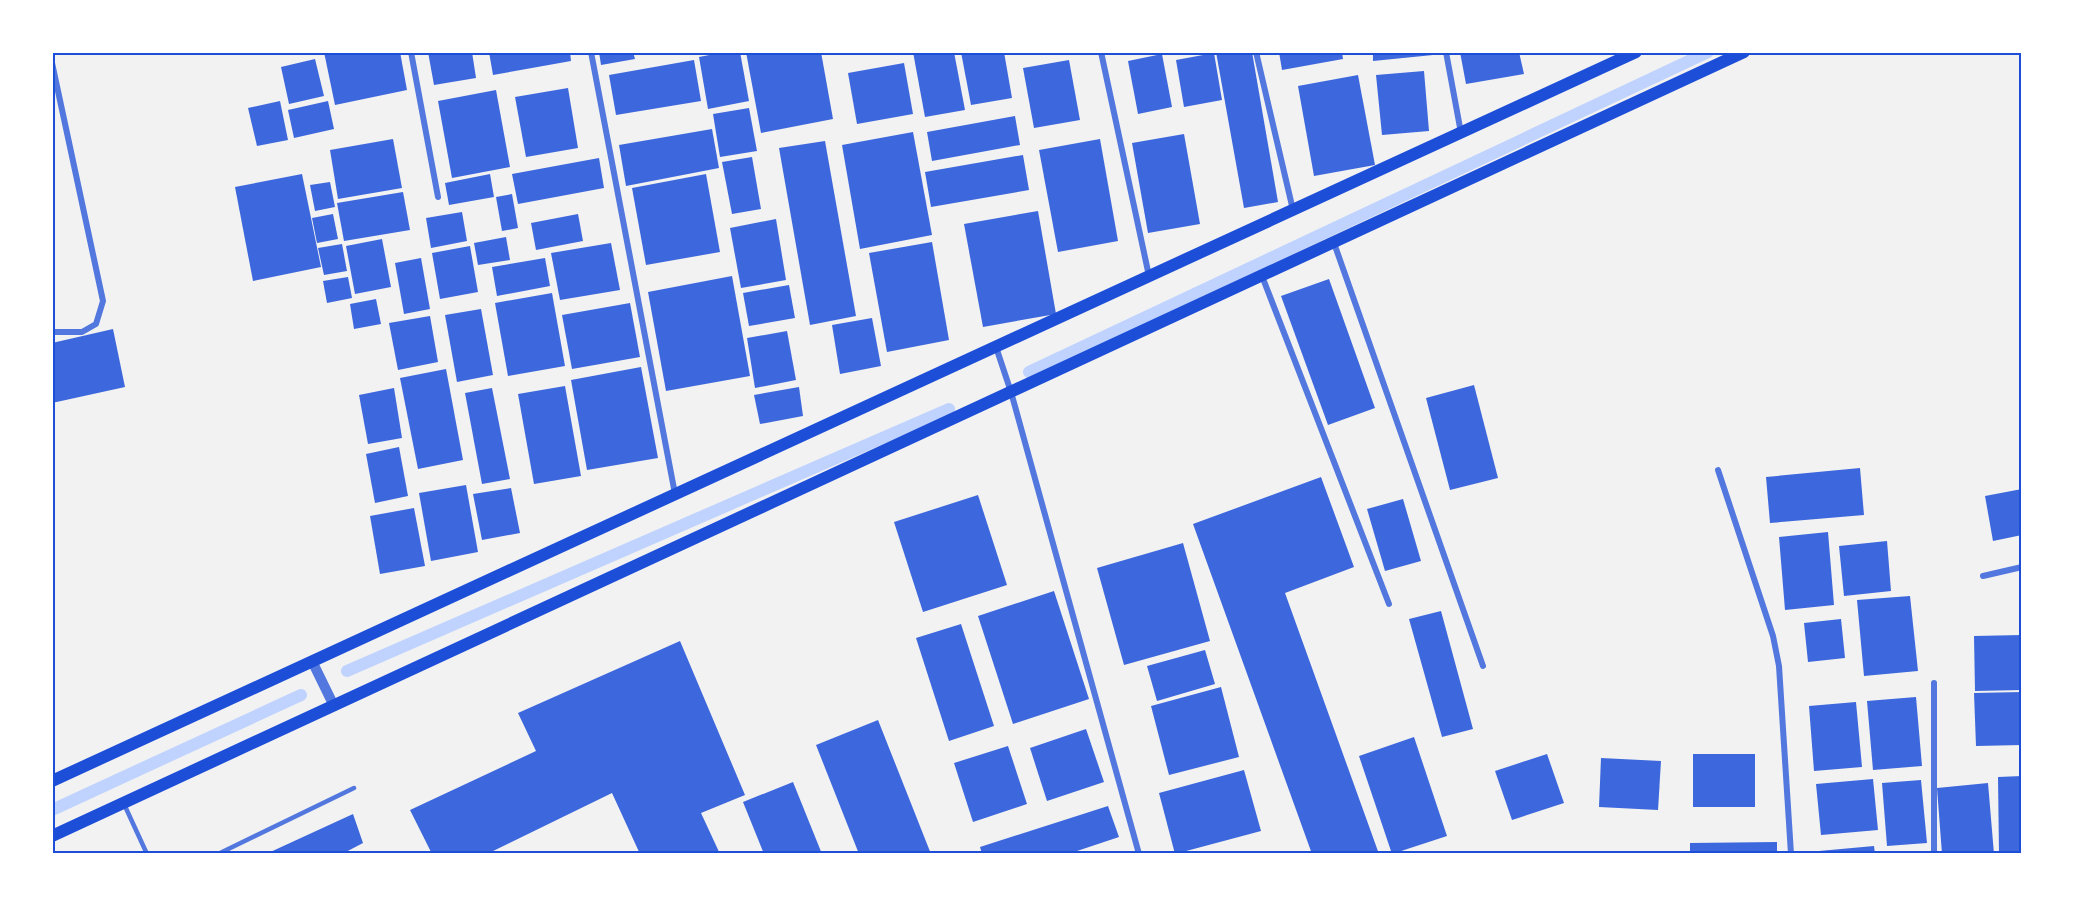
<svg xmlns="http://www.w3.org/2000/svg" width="2074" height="906" font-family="'Fira Sans',sans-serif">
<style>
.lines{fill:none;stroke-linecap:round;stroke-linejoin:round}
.stream{stroke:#bfd3fe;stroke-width:12}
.building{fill:#3d67dc}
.service{stroke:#5277de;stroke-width:4.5}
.minor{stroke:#5277de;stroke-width:6}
.tertiary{stroke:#5277de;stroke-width:10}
.secondary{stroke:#1d4ed8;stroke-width:12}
.neatline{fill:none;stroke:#1d4ed8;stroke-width:2}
</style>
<rect width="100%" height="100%" fill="#f2f2f2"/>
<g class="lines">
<g class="stream">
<polyline points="1029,372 1708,52"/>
<polyline points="347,671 949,409"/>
<polyline points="52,810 301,695"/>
</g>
</g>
<g class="building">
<polygon points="324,52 400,52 407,90 335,105"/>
<polygon points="428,52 472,52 476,78 434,85"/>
<polygon points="489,52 570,52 571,61 493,75"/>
<polygon points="599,52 633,52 635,59 601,65"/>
<polygon points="725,52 740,52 749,101 708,109 699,57"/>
<polygon points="746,52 821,52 833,119 761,133"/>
<polygon points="913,52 954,52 965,110 925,117"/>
<polygon points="961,52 1004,52 1012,98 971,105"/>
<polygon points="1216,52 1252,52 1278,202 1244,208"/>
<polygon points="1279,52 1342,52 1343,59 1282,70"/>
<polygon points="1373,52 1433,52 1433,55 1373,61"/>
<polygon points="1460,52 1519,52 1524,74 1466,84"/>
<polygon points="1214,53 1222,100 1184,107 1176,60"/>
<polygon points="1162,54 1172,107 1138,114 1128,61"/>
<polygon points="315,59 324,96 289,104 281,67"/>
<polygon points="694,60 701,101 616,115 609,75"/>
<polygon points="1069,60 1080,120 1034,128 1023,68"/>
<polygon points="904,63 913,114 857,124 848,73"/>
<polygon points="1424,71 1429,131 1382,135 1376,75"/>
<polygon points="1358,75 1375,165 1314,176 1298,86"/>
<polygon points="568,88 578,148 526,157 515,97"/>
<polygon points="496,90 510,167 452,178 438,101"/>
<polygon points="280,101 288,140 257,146 248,108"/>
<polygon points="328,101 334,129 294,138 288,110"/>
<polygon points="749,108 757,151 720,157 713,114"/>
<polygon points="1015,116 1020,145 932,161 927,132"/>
<polygon points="712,129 719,168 626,186 619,145"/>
<polygon points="913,132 932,235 860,249 842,145"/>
<polygon points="1184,134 1200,224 1148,233 1132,143"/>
<polygon points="393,139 402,188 338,199 330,150"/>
<polygon points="1100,139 1118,241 1058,252 1039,150"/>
<polygon points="825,141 856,316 810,325 779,148"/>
<polygon points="1023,155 1029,190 931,207 925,172"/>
<polygon points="752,157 761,209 732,214 722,162"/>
<polygon points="599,158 604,188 518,204 512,174"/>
<polygon points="302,174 321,267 253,281 235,187"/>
<polygon points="490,174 494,197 449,205 445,183"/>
<polygon points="706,174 720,252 646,265 632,188"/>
<polygon points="330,182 335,207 315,211 310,185"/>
<polygon points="403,192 410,230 344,241 337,203"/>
<polygon points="512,194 518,228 502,231 496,197"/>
<polygon points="1038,211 1056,314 983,327 964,224"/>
<polygon points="462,212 467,241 431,248 426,218"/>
<polygon points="333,214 338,239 317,243 312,218"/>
<polygon points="578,214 583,241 536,250 531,223"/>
<polygon points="776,219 786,280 741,288 730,228"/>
<polygon points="506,237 510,260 478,265 474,243"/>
<polygon points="382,239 391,287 355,294 346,246"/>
<polygon points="932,242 949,340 887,352 869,253"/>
<polygon points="611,243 620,290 560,300 551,253"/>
<polygon points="342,244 347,271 324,275 318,248"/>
<polygon points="470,246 478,292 440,299 432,253"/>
<polygon points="421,258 430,309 404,314 395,263"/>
<polygon points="545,258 550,286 497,296 492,267"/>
<polygon points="732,276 750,376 666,391 648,292"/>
<polygon points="348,277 352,298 327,303 323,281"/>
<polygon points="1329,279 1375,408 1328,425 1281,296"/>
<polygon points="789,285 795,318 749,326 743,293"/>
<polygon points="552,293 565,366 508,376 495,303"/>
<polygon points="376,299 381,324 354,329 350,304"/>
<polygon points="630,303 640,357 572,369 562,315"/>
<polygon points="481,309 493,375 457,382 445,315"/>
<polygon points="430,316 438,362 398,370 389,323"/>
<polygon points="872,318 881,366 840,374 832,325"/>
<polygon points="113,329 125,387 52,403 52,343"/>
<polygon points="787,331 796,380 755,388 747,338"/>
<polygon points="641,367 658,458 587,470 571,380"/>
<polygon points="446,369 463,460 418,469 400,378"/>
<polygon points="1474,385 1498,478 1450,490 1426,398"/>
<polygon points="565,386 581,476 534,484 518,394"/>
<polygon points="799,387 803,416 760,424 754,395"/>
<polygon points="394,388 402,438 368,444 359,395"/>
<polygon points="492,388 510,479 482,484 465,393"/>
<polygon points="399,447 408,496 375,503 366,454"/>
<polygon points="1860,468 1864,515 1770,523 1766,477"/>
<polygon points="1321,477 1354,567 1285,593 1379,854 1312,854 1193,524"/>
<polygon points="466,485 478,552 431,561 419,493"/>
<polygon points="511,488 520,533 482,540 473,494"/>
<polygon points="2022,489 2022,535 1993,541 1985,496"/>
<polygon points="978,495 1007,585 923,612 894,522"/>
<polygon points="1403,499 1421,561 1385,571 1367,509"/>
<polygon points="414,508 425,566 380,574 370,516"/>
<polygon points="1828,532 1834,605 1785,610 1779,537"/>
<polygon points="1887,541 1891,591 1844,596 1839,546"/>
<polygon points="1183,543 1210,641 1124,665 1097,568"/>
<polygon points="1054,591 1089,699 1013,724 978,616"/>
<polygon points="1910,596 1918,671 1864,676 1857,600"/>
<polygon points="1441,611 1473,729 1442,737 1409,619"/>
<polygon points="1841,619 1845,658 1808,662 1804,623"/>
<polygon points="961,624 994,726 949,741 916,638"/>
<polygon points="2022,635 2022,690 1975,691 1974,636"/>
<polygon points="680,641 745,795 701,813 720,854 640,854 612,793 487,854 432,854 410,810 536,751 518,713"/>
<polygon points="1205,650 1215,684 1157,701 1147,666"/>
<polygon points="1221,687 1239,757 1169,775 1151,706"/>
<polygon points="2022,692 2022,745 1976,746 1974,693"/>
<polygon points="1916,697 1922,766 1873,770 1867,701"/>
<polygon points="1856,702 1862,767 1814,771 1809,706"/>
<polygon points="878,720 931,854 859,854 816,745"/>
<polygon points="1086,729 1104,782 1047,801 1030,748"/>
<polygon points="1414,737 1447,836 1392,854 1359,756"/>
<polygon points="1008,746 1027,804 973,822 954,763"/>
<polygon points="1547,754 1564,803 1512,820 1495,771"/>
<rect x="1693" y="754" width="62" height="53"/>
<polygon points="1601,758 1661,761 1658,810 1599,807"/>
<polygon points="1244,770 1261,831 1175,854 1159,793"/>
<polygon points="2022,776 2022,854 1999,854 1998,777"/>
<polygon points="1873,779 1878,830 1821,835 1816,784"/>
<polygon points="1921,780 1927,843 1887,846 1882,783"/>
<polygon points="793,782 822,854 764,854 743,802"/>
<polygon points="1988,783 1994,854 1942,854 1937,788"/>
<polygon points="1108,806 1119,837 1068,854 982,854 980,847"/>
<polygon points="353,814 363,843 342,854 266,854"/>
<polygon points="1777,842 1777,854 1690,854 1690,843"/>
<polygon points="1874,846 1875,854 1819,854 1819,851"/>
</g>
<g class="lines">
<g class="service">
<polyline points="124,804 147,854"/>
<polyline points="218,854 354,788"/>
</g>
<g class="minor">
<polyline points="411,52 438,197"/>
<polyline points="591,52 675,494"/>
<polyline points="1101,52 1149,276"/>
<polyline points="1256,52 1293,210"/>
<polyline points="1446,52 1461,133"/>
<polyline points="52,63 103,301 96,324 82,332 52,332"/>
<polyline points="1334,243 1483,666"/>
<polyline points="1262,276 1389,604"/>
<polyline points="996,347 1011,392 1139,854"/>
<polyline points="1718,470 1773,636 1779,666 1791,854"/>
<polyline points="1983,576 2022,567"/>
<polyline points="1934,683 1934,854"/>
</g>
<polyline class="tertiary" points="312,661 334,706"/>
<g class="secondary">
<polyline points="52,781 1636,52"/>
<polyline points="52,836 1744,52"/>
</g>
</g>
<rect width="2074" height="906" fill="none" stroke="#ffffff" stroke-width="108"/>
<rect x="54" y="54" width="1966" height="798" class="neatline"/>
</svg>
